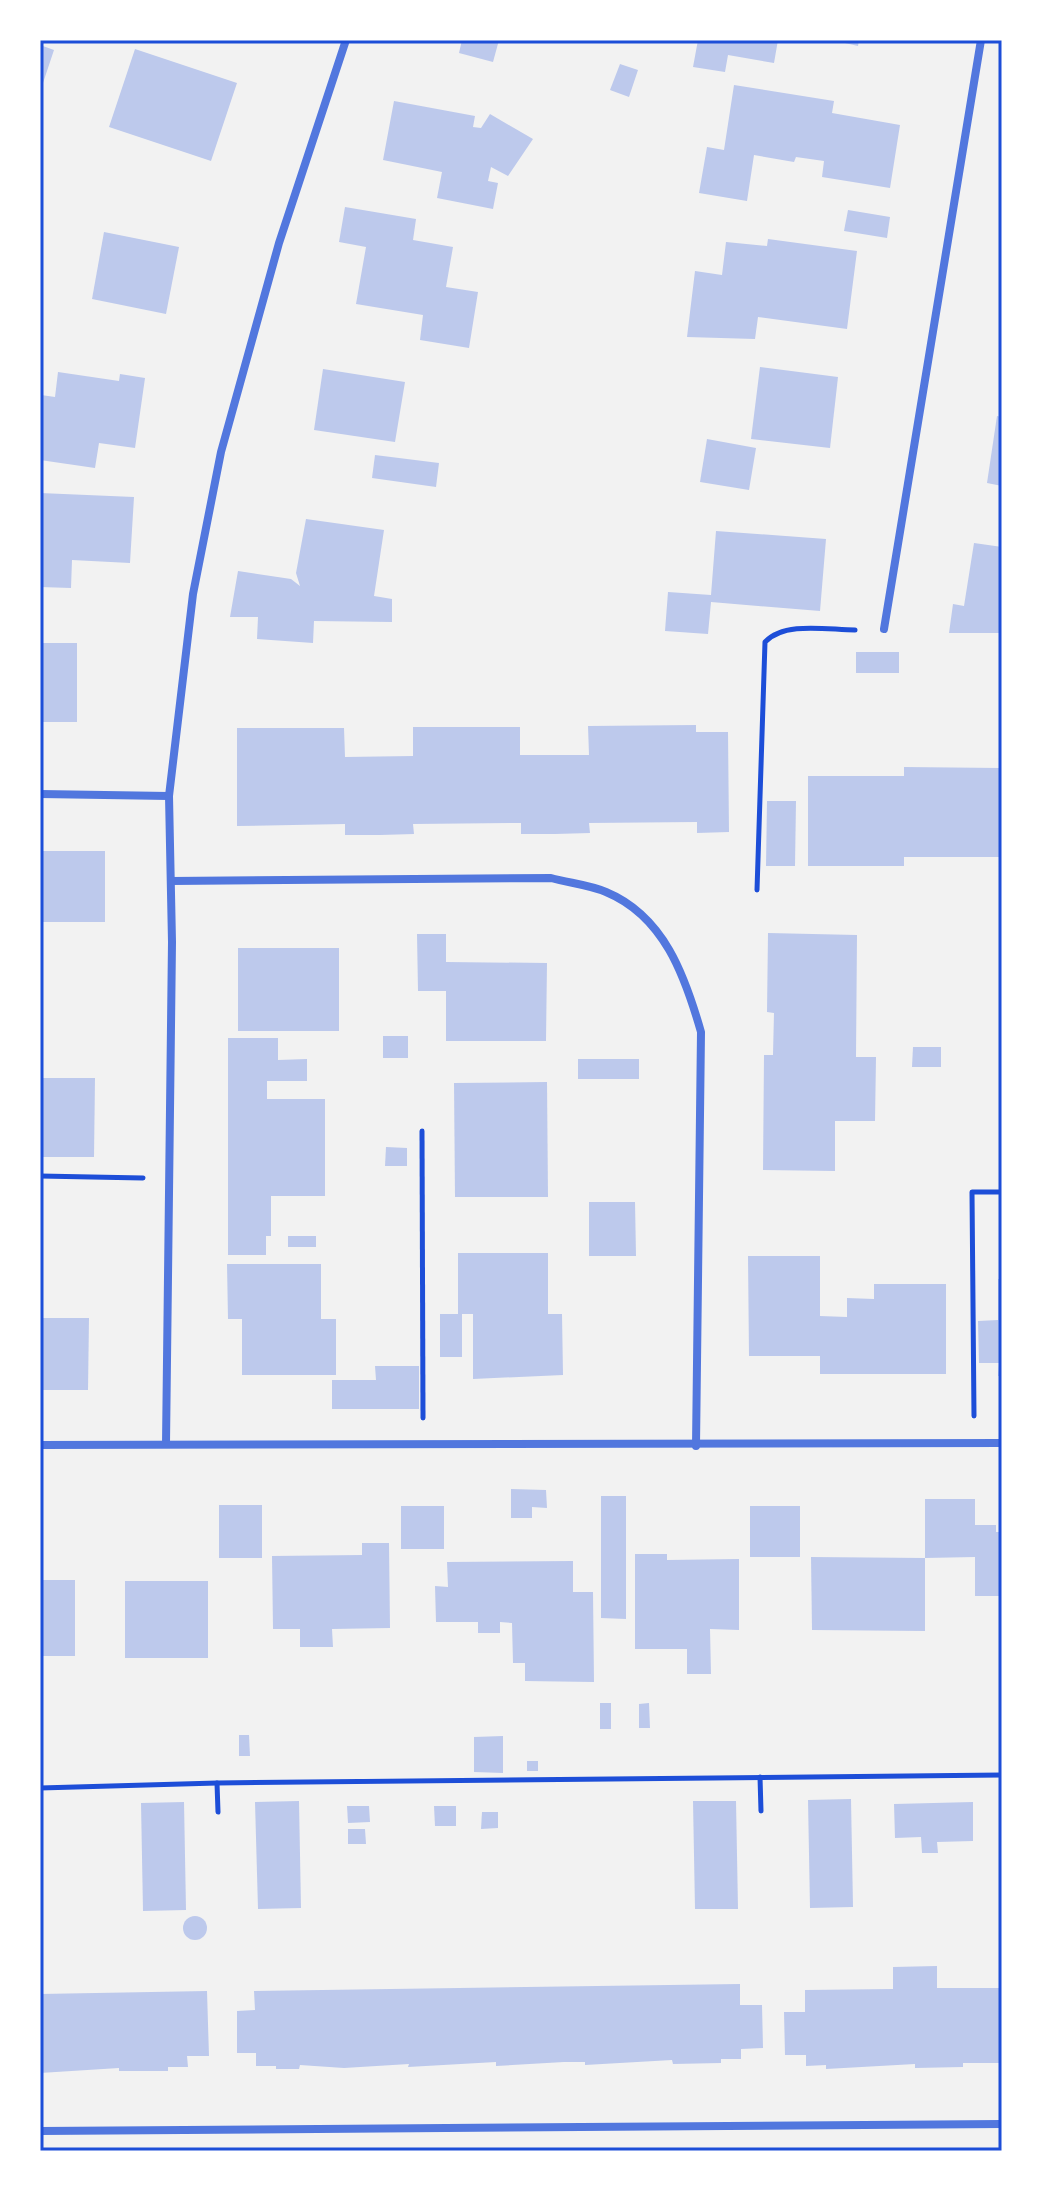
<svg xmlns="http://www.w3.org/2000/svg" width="1042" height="2191" font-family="'Source Serif 4',serif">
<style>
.building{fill:#bdc9ec}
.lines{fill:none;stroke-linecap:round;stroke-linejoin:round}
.path{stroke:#1d4ed8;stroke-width:5}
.minor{stroke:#5277de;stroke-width:8}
.neatline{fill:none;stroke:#1d4ed8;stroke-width:3}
</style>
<rect width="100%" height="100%" fill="#f2f2f2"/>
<g class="building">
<polygon points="462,40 499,40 493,62 459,53"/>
<polygon points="698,40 778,40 774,63 728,55 725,72 693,67"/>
<polygon points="832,40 859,40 858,46"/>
<polygon points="40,45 54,50 41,89 40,89"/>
<polygon points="135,49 237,83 211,161 109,127"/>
<polygon points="620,64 638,70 629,97 610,90"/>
<polygon points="734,85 834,101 832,113 900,125 890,188 822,177 824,161 796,157 794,162 754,155 747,201 699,193 707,147 724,150"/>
<polygon points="394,101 475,116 473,127 481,128 490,114 533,139 508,176 491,167 488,181 498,183 493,209 437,198 442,172 383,160"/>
<polygon points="345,207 416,219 413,240 453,247 446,287 478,292 469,348 420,340 423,315 356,304 366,247 339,242"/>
<polygon points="848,210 890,217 887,238 844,231"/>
<polygon points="104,232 179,247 166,314 92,299"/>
<polygon points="768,239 857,251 847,329 758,317 755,339 687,337 695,271 722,275 726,242 767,246"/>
<polygon points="760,367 838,377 830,448 751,439"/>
<polygon points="323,369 405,382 395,442 314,430"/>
<polygon points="58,372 119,381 120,374 145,378 135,448 99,443 95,468 40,460 41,395 55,397"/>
<polygon points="997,416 1002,417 1002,486 987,483"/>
<polygon points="707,439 756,448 749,490 700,482"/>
<polygon points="375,455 439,463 436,487 372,478"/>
<polygon points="40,493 134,497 130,563 72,560 71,588 40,587"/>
<polygon points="306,519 384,530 374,596 392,599 392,622 314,621 313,643 257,639 258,617 230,617 238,571 291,579 300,586 296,573"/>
<polygon points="716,531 826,539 820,611 711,602 708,634 665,631 668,592 711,595"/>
<polygon points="974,543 1002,547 1002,633 949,633 953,604 964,606"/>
<rect x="40" y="643" width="37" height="79"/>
<rect x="856" y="652" width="43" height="21"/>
<polygon points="696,725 696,732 728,732 729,832 697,833 697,822 589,823 590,833 555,834 521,834 521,823 413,824 414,834 380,835 345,835 345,824 237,826 237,728 344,728 345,757 413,756 413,727 520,727 520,755 589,755 588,726"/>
<polygon points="904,767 1000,768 1002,857 904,857 904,866 808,866 808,776 904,776"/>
<polygon points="767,801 796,801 795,866 766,866"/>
<rect x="40" y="851" width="65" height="71"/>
<polygon points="768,933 857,935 856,1057 876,1057 875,1121 835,1121 835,1171 763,1170 764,1055 773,1055 774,1013 767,1012"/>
<polygon points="417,934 446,934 446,962 547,963 546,1041 446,1041 446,991 418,991"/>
<rect x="238" y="948" width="101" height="83"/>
<rect x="383" y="1036" width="25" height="22"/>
<polygon points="228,1038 278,1038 278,1060 307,1059 307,1081 267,1081 267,1099 325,1099 325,1196 271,1196 271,1236 266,1236 266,1255 228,1255"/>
<polygon points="913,1047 941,1047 941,1067 912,1067"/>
<rect x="578" y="1059" width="61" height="20"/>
<polygon points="40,1078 95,1078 94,1157 40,1157"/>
<polygon points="547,1082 548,1197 455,1197 454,1083"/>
<polygon points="386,1147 407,1148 407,1166 385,1166"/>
<polygon points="589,1202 635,1202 636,1256 589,1256"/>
<rect x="288" y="1236" width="28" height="11"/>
<polygon points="458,1253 548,1253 548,1314 562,1314 563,1375 473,1379 473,1314 462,1314 462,1357 440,1357 440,1314 458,1314"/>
<polygon points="748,1256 820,1256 820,1316 847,1317 847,1298 874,1299 874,1284 946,1284 946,1374 820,1374 820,1356 749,1356"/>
<polygon points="227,1264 321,1264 321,1319 336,1319 336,1375 242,1375 242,1319 228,1319"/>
<polygon points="998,1279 1002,1279 1002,1376 998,1376 999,1363 979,1363 978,1321 998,1320"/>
<polygon points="40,1318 89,1318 88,1390 40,1390"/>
<polygon points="375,1366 419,1366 419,1409 332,1409 332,1380 376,1380"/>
<polygon points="511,1489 546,1490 547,1508 532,1507 532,1518 511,1518"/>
<polygon points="601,1496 626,1496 626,1619 601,1618"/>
<polygon points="925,1499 975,1499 975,1525 996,1525 996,1532 1002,1532 1002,1596 975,1596 975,1557 925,1558"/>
<rect x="219" y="1505" width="43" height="53"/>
<rect x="401" y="1506" width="43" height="43"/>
<rect x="750" y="1506" width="50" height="51"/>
<polygon points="362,1543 389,1543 390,1628 332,1629 333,1647 300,1647 300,1629 273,1629 272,1556 362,1555"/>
<polygon points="635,1554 667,1554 667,1560 739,1559 739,1630 710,1629 711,1674 687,1674 687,1649 635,1649"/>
<polygon points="811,1557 925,1558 925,1631 812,1630"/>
<polygon points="573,1561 573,1592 593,1592 594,1682 525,1681 525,1663 513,1663 512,1623 500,1622 500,1633 478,1633 478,1622 436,1622 435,1586 448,1587 447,1562"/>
<rect x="40" y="1580" width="35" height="76"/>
<rect x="125" y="1581" width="83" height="77"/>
<rect x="600" y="1703" width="11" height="26"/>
<polygon points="649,1703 650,1728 639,1728 639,1704"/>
<polygon points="239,1735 249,1735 250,1756 239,1756"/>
<polygon points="503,1736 503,1773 474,1772 474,1737"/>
<rect x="527" y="1761" width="11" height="10"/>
<polygon points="851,1799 853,1907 810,1908 808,1800"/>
<polygon points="299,1801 301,1908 258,1909 255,1802"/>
<polygon points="693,1801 736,1801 738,1909 695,1909"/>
<polygon points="184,1802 186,1910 143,1911 141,1803"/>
<polygon points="973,1802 973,1841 937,1842 938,1853 922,1853 921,1837 895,1838 894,1804"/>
<polygon points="347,1806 369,1806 370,1822 348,1823"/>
<polygon points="434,1806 456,1806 456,1826 435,1826"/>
<polygon points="482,1812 498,1812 498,1828 481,1829"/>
<polygon points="348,1829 365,1829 366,1844 348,1844"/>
<circle cx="195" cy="1928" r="12"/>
<polygon points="937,1966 937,1988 1002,1988 1002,2063 963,2063 963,2067 915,2068 915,2064 826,2069 826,2065 806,2066 806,2055 785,2055 784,2012 805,2012 805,1990 893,1989 893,1967"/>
<polygon points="740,1984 740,2005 762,2005 763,2048 741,2049 741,2059 721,2059 721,2063 673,2064 672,2060 585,2065 585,2062 564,2062 496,2066 496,2062 408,2067 409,2064 344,2068 300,2065 299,2069 276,2069 276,2066 256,2066 256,2053 237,2053 237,2011 255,2010 254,1991"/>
<polygon points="207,1991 209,2056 187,2056 188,2067 168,2067 168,2071 119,2071 119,2068 40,2073 40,1994"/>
</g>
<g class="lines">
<g class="path">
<path d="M757,890L765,642C785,621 828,630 855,630"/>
<polyline points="422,1131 423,1418"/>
<polyline points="40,1176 143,1178"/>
<polyline points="974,1416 972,1192 1002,1192"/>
<polyline points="760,1777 761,1811"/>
<polyline points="217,1783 218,1812"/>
<polyline points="40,1788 217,1783 1002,1775"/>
</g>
<g class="minor">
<polyline points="884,629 981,40"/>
<polyline points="40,794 169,796"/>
<path d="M171,881L551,878C569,883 590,885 606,892C664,916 685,976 701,1032L696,1446"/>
<polyline points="166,1444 172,942 169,796 193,594 221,452 279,243 346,40"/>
<polyline points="40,1445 1002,1443"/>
<polyline points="40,2131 1002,2124"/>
</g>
</g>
<rect width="1042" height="2191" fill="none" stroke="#ffffff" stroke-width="84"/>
<rect x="42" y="42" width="958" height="2107" class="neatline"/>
</svg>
